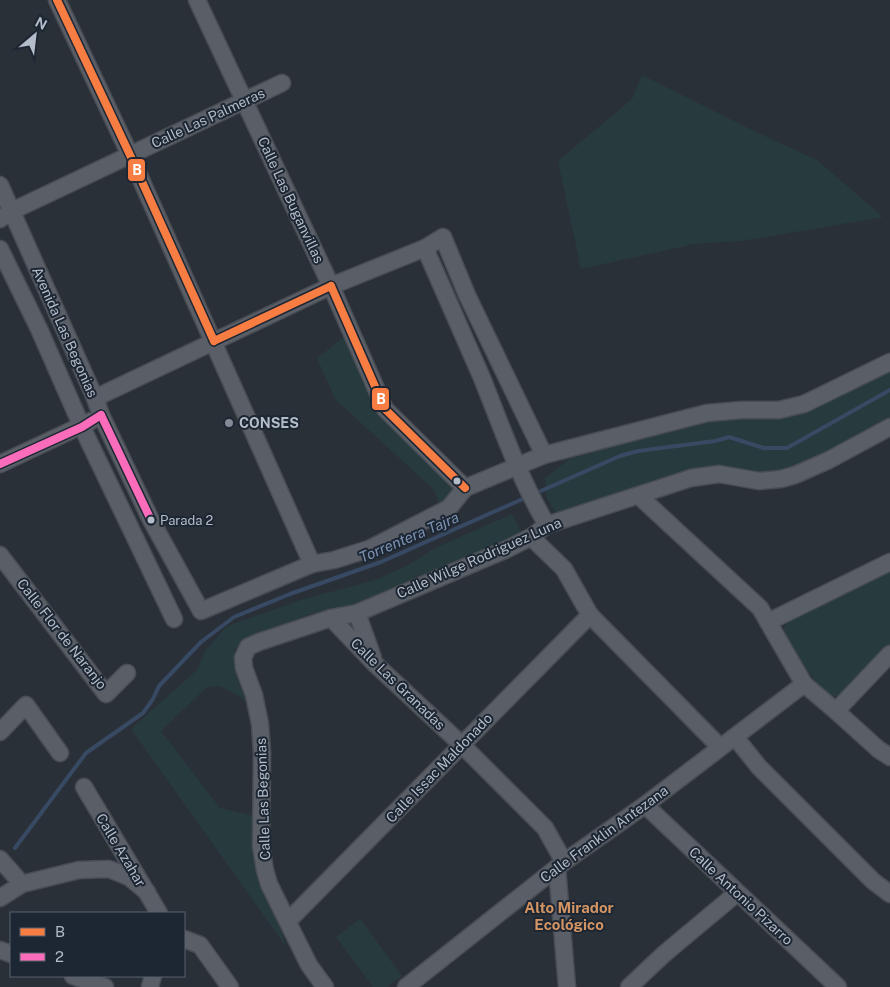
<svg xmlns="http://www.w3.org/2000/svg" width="890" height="987" font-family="'Public Sans',sans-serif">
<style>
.green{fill:#273a3e}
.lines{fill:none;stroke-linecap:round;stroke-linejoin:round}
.stream{stroke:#384963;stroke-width:4}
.minor-casing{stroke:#484c53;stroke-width:19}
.minor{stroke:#5a5e66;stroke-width:16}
.bus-1-casing{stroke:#1d2633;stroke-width:11}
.bus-2-casing{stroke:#1d2633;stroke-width:11}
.bus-1{stroke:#f77d43;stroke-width:8}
.bus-2{stroke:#fb6dba;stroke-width:8}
.poi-dot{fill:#848b96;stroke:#1d2633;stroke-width:2}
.bus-dot{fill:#b4bcc9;stroke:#1d2633;stroke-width:2}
.labels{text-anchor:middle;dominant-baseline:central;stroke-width:4;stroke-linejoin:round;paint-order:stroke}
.bus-label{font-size:13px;fill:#b4bcc9;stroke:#1d2633;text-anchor:start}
.street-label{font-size:14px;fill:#b4bcc9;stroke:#1d2633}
.poi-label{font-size:14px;font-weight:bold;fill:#b4bcc9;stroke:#1d2633;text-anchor:start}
.water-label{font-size:15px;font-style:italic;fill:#7c92b1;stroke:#1d2633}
.neighbourhood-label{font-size:15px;font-weight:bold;fill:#d59563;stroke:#1d2633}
.line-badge{stroke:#1d2633;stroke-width:2}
.badge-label{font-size:14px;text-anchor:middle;font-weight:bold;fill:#fff}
</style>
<rect width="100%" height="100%" fill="#2a3038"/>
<g class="green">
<polygon points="642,75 756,132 817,160 883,217 741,241 694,244 581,269 558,161 632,99"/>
<polygon points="344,337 379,410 448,481 454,490 438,509 438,499 432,488 335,399 317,358"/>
<polygon points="890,369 890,418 819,458 780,473 718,468 556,514 546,496 545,478 571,458 706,422 797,415"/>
<polygon points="512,514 522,533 515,537 352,606 310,614 262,633 234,650 246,687 248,704 242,698 220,686 207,687 161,731 220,808 254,816 273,907 287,948 131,729 197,670 205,651 227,626 301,600 378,579 408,565 435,548"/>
<path d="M890,569V644L841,697C835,696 829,696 824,691C816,684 786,642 784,634C782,628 786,624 790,620Z"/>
<polygon points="360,919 402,976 387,987 373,987 336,937"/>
</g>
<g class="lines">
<g class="stream">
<polyline points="534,494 620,456 638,451 715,441 729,437 764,448 787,448 890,390"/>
<polyline points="15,848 86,753 143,713 153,699 159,686 201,642 234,617 290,594 381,562 527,497"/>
</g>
<g class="minor-casing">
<g id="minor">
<polyline points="57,0 130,155 312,564"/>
<polyline points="197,0 331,286 385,409 465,488"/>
<polyline points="0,185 95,398 101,415 151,520 201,611 312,564 334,560 369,549 449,508 465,488 544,455 707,413 742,410 779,410 804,404 890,362"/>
<polyline points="0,219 12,211 282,83"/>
<path d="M425,248C444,291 463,334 482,378C502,428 519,478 547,525"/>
<polyline points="0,249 39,329 82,427 174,619"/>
<polyline points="95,398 331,286 425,248 443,237 467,295 544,455"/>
<polyline points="0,464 91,421"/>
<polyline points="639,496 760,608 804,684 836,711 878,749 890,757"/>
<polyline points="531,537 564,569 590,615 720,747"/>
<polyline points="0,555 106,694 127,673"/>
<polyline points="357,613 373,658"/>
<polyline points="331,618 374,663 462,745 545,828 564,862"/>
<polyline points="768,622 890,562"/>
<polyline points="836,711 890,654"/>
<polyline points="0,732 26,705 60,753"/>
<polyline points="735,737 759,767 873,881 890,894"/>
<polyline points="84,787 159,913"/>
<polyline points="645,805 838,987"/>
<polyline points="0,859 22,884"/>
<polyline points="557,868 567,987"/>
<polyline points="0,898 22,884 79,870 109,869 129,877 147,892"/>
<polyline points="288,921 590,615"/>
<polyline points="184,939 200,945 230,987"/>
<polyline points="0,950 11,954"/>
<polyline points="73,976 105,987"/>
<polyline points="150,987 153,976"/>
<polyline points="325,987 309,965 269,884 265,870 261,846 262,753 260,724 254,695 244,668 243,658 248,647 259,642 331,618 357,613 505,550 531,537 547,525 691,478 719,474 759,481 781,479 795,475 829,460 890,427"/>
<polyline points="406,987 564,862 645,805 804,684"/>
<polyline points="629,987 664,954 737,893"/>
</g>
</g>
<use href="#minor" class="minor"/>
<g class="bus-1-casing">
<g id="bus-1">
<polyline points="57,0 130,155 214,341"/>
<polyline points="331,286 385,409 465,488"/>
<polyline points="214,341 331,286"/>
</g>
</g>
<g class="bus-2-casing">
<g id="bus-2">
<polyline points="101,415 151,520"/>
<polyline points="0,464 82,427 101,415"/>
</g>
</g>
<use href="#bus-1" class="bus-1"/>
<use href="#bus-2" class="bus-2"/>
</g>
<circle class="poi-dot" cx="229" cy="423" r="5"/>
<g class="bus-dot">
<circle cx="457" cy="481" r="4.5"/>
<circle cx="151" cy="520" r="4.5"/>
</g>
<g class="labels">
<g class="bus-label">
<text x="160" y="520">Parada 2</text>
</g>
<g class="street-label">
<text transform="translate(208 118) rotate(-25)">Calle Las Palmeras</text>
<text transform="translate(291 200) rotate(65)">Calle Las Buganvillas</text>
<text transform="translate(65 332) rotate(66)">Avenida Las Begonias</text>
<text transform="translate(479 558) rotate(-24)">Calle Wilge Rodriguez Luna</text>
<text transform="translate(62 634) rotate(52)">Calle Flor de Naranjo</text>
<text transform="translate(398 684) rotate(44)">Calle Las Granadas</text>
<text transform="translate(439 768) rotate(-46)">Calle Issac Maldonado</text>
<text transform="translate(263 799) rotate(-92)">Calle Las Begonias</text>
<text transform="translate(604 834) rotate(-36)">Calle Franklin Antezana</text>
<text transform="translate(121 850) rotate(59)">Calle Azahar</text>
<text transform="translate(741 896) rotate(43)">Calle Antonio Pizarro</text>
</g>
<g class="poi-label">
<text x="239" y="423">CONSES</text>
</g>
<g class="water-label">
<text transform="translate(409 537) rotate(-23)">Torrentera Tajra</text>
</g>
<g class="neighbourhood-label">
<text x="569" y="907">Alto Mirador<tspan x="569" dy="17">Ecológico</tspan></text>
</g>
</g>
<g class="line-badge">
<rect x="127" y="158" width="19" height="24" rx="5" fill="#f77d43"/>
<rect x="371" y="387" width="19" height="24" rx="5" fill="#f77d43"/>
</g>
<g class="badge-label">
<text x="137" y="175">B</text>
<text x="381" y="404">B</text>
</g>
<rect x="10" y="912" width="175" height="65" fill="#1d2633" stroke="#59626f"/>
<rect x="20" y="928" width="25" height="8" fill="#f77d43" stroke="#59626f"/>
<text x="55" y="937" font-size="15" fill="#b4bcc9">B</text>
<rect x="20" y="953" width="25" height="8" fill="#fb6dba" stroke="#59626f"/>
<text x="55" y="962" font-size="15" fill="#b4bcc9">2</text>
<g transform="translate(35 35) rotate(28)" stroke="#1d2633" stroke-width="4" paint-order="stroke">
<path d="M0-4L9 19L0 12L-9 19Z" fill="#b4bcc9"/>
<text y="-8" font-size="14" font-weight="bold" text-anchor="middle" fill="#b4bcc9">N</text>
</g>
</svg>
